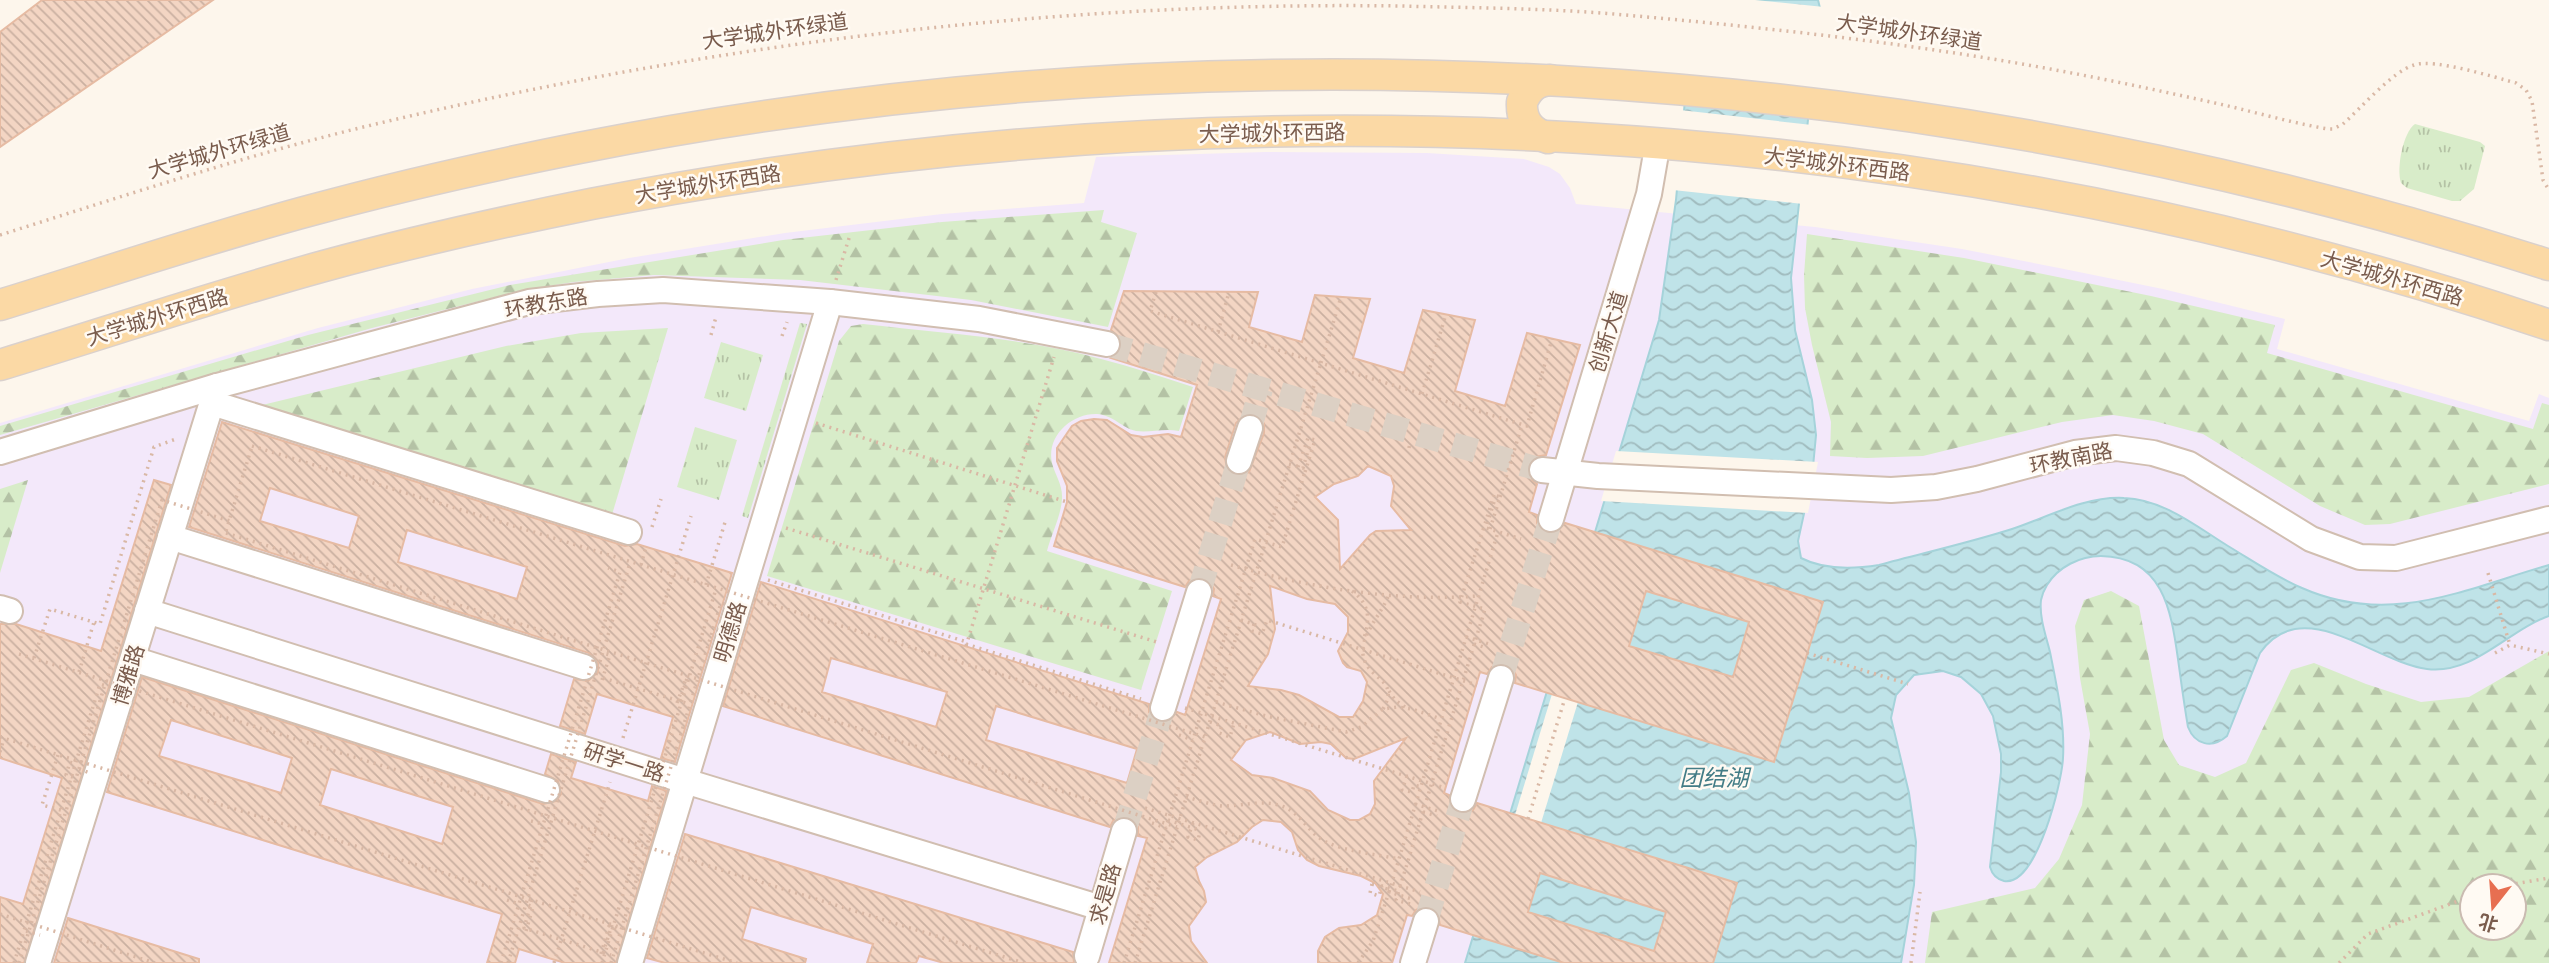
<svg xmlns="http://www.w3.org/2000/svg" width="2549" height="963" font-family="'PT Sans Narrow','Noto Sans SC',sans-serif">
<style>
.education{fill:#f3e8fa;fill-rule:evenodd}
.grass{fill:url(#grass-tufts)}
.forest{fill:url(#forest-firs);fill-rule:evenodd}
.water{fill:url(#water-waves);stroke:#a5d3da;stroke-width:2}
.pier{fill:#fdf6ec}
.building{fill:url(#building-back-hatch);stroke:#e6bba3;stroke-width:2;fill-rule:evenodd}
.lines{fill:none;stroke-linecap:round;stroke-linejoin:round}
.minor-tunnel{stroke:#dcd0c4;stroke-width:24;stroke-dasharray:24 12;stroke-linecap:butt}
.minor-casing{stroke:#d1beb0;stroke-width:28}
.major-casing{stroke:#dad1cd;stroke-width:33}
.path{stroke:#d9b8a5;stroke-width:3.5;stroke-dasharray:2 5;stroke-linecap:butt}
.minor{stroke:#fff;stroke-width:24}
.major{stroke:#fbd9a5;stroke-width:30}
.path-bridge{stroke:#d9b8a5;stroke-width:3.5;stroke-dasharray:2 5;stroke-linecap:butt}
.labels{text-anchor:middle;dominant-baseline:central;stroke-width:5;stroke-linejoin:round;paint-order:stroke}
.street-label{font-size:21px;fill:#7a5c4d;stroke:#fffaf3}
.water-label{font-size:23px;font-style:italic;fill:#437c86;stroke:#fffaf3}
</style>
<defs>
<pattern id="grass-tufts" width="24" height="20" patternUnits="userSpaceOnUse" patternTransform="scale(1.75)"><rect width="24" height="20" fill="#d8ecc9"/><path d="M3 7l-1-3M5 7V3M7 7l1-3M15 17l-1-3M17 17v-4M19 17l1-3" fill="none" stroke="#b4c2a5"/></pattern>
<pattern id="forest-firs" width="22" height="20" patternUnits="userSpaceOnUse" patternTransform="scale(1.75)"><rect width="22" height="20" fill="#d8ecc9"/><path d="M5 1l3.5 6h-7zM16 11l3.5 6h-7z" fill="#b4c2a5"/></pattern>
<pattern id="water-waves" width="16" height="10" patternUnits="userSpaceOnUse" patternTransform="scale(1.75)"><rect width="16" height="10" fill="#bfe3e8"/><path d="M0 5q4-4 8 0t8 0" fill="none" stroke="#a0bbbe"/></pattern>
<pattern id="building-back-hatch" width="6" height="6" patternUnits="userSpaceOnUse" patternTransform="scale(1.75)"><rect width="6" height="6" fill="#f3d5c3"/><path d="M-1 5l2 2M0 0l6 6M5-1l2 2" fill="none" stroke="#cab0a1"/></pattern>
</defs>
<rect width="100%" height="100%" fill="#fdf6ec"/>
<path class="education" d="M1266,152L1427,153L1524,159L1549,167L1560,174L1570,188L1576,204L1815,227L1962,249L2059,268L2163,289L2285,319L2277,349L2529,421L2539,394L2549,398V963H0V423L318,328L472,289L629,258L785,233L942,214L1084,203L1096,157ZM2472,886H2514V928H2472Z"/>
<g class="grass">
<path d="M2415,124L2480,142L2485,146L2474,189L2460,201H2452L2407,188L2401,183C2396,169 2403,132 2415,124Z"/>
<polygon points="800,323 807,324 748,518 742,516"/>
<polygon points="721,342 763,355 746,411 704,398"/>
<polygon points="695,427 737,440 719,500 677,487"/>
</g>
<g class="forest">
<polygon points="1104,210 1101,222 1137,233 1108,327 971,300 800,280 654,275 574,282 523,290 372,328 0,435 0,426 308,335 510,285 783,240 942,222"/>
<polygon points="1807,234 1964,258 2151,296 2275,325 2267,353 2533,429 2542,403 2549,405 2549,484 2390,524 2365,525 2320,506 2203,434 2154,421 2113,415 2062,422 1923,456 1867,458 1830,456 1831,422 1812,345 1805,308 1804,275"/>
<path d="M863,324C942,333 1024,338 1101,359C1132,367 1162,377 1193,387L1179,431C1163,428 1150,433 1136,431C1122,428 1113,415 1097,414C1072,413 1046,436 1052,463C1055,475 1063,485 1062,499C1061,516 1051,535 1047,551L1172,591L1141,690L767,576L839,341L851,326Z"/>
<polygon points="668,328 611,518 254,407 506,346 581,333"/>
<polygon points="28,480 0,573 0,489"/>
<path d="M2111,591L2139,606L2164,740L2179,765L2215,777L2246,763L2291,670L2314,663L2366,684L2421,702L2469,697L2549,651V963H1925L1932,912L2035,888L2059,859L2082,805L2090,734L2080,678L2075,626L2084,600ZM2472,886H2514V928H2472Z"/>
</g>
<path class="water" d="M1694,0H1818L1820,8L1791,278L1795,330L1812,400L1816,435L1812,477L1798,541L1801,558C1824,570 1854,569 1879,565C1923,553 1968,543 2012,529C2048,517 2085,496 2124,498C2163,499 2197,527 2228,546C2253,561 2276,577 2302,588C2390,627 2465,589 2549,565V616C2508,630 2474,675 2427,669C2374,662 2302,592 2260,653L2227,736C2212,749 2195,745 2188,727C2184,704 2181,681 2178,659C2171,610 2163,557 2101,556C2080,556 2058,567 2047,585C2044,590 2042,595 2041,600C2039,617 2046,636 2050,652C2057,687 2065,723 2063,758C2062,781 2037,887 2004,881C1996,879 1992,874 1990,867L2001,772V754L1993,716L1981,694L1961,677L1943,671L1914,675L1896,695L1891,718L1909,793L1916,842L1914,885L1901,963H1465L1659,320L1676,200Z"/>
<g class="pier">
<polygon points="1691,0 1755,0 1824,7 1814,109 1681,95"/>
<polygon points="1680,110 1812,125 1803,204 1673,190"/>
<polygon points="1616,451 1818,462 1808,513 1601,501"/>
<polygon points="1552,694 1578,702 1541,823 1515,815"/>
</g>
<g class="building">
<polygon points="42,0 213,0 0,147 0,32"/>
<path d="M1124,291L1258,292L1249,327L1302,342L1315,295L1370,299L1353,358L1404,373L1423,310L1475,320L1455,391L1505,406L1527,333L1580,345L1546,455L1535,457L1527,468L1529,477L1537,484L1529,512L1537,515V523L1541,530L1547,533H1555L1565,523L1823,602L1774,762L1515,683L1516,675L1512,668L1505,664L1492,667L1487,674L1480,672L1444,793L1449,795L1452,808L1458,813L1466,814L1473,810L1477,803L1737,883L1713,963H1564L1440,925L1437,911L1431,907L1423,906L1416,910L1412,916L1407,915L1392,963H1318V951L1325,937L1339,928L1361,925L1377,915L1383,894L1375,883L1361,876L1319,866L1307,860L1298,850L1292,832L1281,822L1263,820L1252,827L1237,842L1207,857L1195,867L1199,881L1204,891L1206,902L1189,926L1191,941L1207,963H1109L1147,838L1138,836V827L1134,820L1128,817H1120L1113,821L1110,827L723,706L761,582L1149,704V712L1158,722H1167L1177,712L1185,715L1221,599L1213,596L1214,589L1210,582L1204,578L1196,577L1189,581L1185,587L1054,546L1067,502V486L1057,461V448L1072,426L1081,421L1094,419L1107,420L1131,435L1143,437L1168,434L1181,437L1197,385L1111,358L1118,354L1122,346L1121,339L1111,330ZM1246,414H1254L1261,418L1264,424V433L1249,472L1243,475H1235L1227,470L1225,457L1236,423ZM1368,466L1391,476L1394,486L1391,506L1411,530L1376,531L1370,535L1340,569L1338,520L1315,497L1334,484L1358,476ZM1270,586L1307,599L1335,604L1348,617V632L1338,651L1343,663L1347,667L1361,671L1367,682L1363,701L1353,717H1339L1299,695L1281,690L1248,686L1268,654L1275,629ZM1646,591L1749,622L1733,677L1629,646ZM831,658L947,692L936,727L822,692ZM996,706L1137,749L1127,783L986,740ZM1270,732L1300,744L1321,742L1331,744L1346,758L1354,759L1406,738L1374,781L1375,804L1370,814L1359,820H1350L1328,810L1310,791L1273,778L1252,775L1231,760L1246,740ZM1540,873L1666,912L1654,951L1528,912Z"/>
<path d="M222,422L625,546L637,544L732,573L675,762L661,758L673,717L597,694L585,734L560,726L574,679L588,681L598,672V663L589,653L189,527ZM270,488L359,516L349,548L260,521ZM407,530L527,567L517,599L398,562Z"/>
<polygon points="154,480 171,485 24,963 0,963 0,897 23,904 62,778 0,758 0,624 16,624 101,651"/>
<path d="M142,677L543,804L556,801L561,794L558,781L545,774L551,754L576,762L571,778L648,801L652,786L667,791L616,963H565L519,949L515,963H487L502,914L107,792ZM171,720L292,758L281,793L159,756ZM331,769L453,807L442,844L320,805Z"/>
<polygon points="685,834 1073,952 1074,963 944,963 919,956 916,963 867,963 873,944 751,907 742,939 806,959 805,963 665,963 647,958"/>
<polygon points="68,918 199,959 199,963 54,963"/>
</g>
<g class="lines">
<g class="minor-tunnel">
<polyline points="1107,344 1542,470"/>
<polyline points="1250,428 1261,389"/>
<polyline points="1199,592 1239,461"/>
<polyline points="1501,678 1551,519"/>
<polyline points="1124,831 1163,708"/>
<polyline points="1426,921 1463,799"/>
</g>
<g class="minor-casing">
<g id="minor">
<polyline points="212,403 629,532"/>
<polyline points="0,452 217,386 529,302 598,294 663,290 830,302 979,319 1107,344"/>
<polyline points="1239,461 1250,428"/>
<polyline points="1542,470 1598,476 1891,490 1936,487 1977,479 2075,453 2116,448 2153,453 2189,464 2311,539 2360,557 2396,558 2549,519"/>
<polyline points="1551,519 1649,194 1658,142"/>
<polyline points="170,537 584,667"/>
<polyline points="0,608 10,611"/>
<polyline points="147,611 685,781 1101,908"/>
<polyline points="133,659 547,790"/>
<polyline points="1163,708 1199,592"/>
<polyline points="1463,799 1501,678"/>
<polyline points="1087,956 1124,831"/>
<polyline points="38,963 217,386"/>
<polyline points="630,963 830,302"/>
<polyline points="1413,963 1426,921"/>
</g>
</g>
<g class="major-casing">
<g id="major">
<path d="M1548,138C1530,132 1521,121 1522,102C1528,88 1535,82 1550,80"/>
<path d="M0,305C104,273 207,238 312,210C400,186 489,166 579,148C1232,19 1916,61 2549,265"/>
<path d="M0,365C108,332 215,296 324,266C412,242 502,222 591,204C1238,78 1924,113 2549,325"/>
</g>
</g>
<g class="path">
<path d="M0,235C124,196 249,154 376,124C711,44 1055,1 1400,6C1475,8 1550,8 1625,15C1771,28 1917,44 2061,71C2115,81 2170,93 2224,105C2258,113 2293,123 2328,129H2333L2343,124C2361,108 2393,71 2414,65C2433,58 2494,77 2516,83L2526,90L2532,101L2543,180L2549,190"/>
<polyline points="836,280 850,235"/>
<polyline points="1156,292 1150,311 1527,426 1552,339"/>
<polyline points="1218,332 1229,292"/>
<polyline points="711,335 716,317"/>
<polyline points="782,336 787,322"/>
<polyline points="1321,363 1341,297"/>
<polyline points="1422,394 1446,314"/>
<polyline points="816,423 1067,502"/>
<polyline points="1409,448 1410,442"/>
<polyline points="1289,464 1303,468 1310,444"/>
<polyline points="1305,472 1315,440"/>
<polyline points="1494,502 1486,528 1521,539"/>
<polyline points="652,527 661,499"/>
<polyline points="786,528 1160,643"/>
<polyline points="1483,530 1494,495"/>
<polyline points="226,531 252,446"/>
<polyline points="641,565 646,547"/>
<path d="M1231,565C1310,588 1397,602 1478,596"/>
<polyline points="2488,573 2510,645"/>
<polyline points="768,580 967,642"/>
<polyline points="706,585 726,519"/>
<path d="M1352,591C1370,604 1370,619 1364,638"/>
<polyline points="1241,620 1259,626 1259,628"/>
<polyline points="1254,624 1252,631 1262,634 1267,620 1477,685"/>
<polyline points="1466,637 1489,644"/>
<polyline points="966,644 1141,699"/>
<polyline points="1474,644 1487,648"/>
<polyline points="966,646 1054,357"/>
<polyline points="1807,653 1908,684"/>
<polyline points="2495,653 2510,645 2549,654"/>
<polyline points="34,658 50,609 100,624 154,447 176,439"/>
<polyline points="79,672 94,622"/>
<polyline points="603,678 686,703"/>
<polyline points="1389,691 1395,700 1405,707"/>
<polyline points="680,701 688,675"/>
<polyline points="1216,702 1266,716 1346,732 1361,727 1383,709 1397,707 1412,709 1441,719"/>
<polyline points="1185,708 1442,787"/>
<polyline points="1210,722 1222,726 1219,733 1230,737 1234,723"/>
<polyline points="1179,735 1193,740"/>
<polyline points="623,738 691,516"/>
<polyline points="0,752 4,738"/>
<polyline points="58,755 42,805 61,810"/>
<polyline points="1407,776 1402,790 1412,792 1414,785 1421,787"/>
<polyline points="73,777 66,775 70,762 75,764"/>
<path d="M1186,797C1198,800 1211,805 1223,806C1242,806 1260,800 1278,805C1300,810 1306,831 1324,841C1346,852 1375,854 1399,859"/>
<polyline points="1415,804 1438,811"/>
<polyline points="1145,808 1420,892"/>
<polyline points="1423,812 1437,816"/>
<polyline points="1528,819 1565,698"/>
<polyline points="531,821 543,824"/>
<polyline points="1152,823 1166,828"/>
<polyline points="1193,823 1188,837 1198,840 1200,832"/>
<polyline points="1372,884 1370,893 1379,896 1382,886 1398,891"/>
<polyline points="2502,886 2549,878"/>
<polyline points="507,900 519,904"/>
<polyline points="532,900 524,928 611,955"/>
<polyline points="603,953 612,925"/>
<polyline points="554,963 610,782"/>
<polyline points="1358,963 1373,941 1389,892 1412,899"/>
<polyline points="1911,963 1920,892"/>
<polyline points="2339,963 2368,934 2472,896"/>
</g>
<use href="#minor" class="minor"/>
<use href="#major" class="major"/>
<g class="path-bridge">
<polyline points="252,446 1205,737"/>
<polyline points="1298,467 1308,438 1315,440"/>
<polyline points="1500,497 1522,425"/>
<polyline points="1490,529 1500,497 1494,495"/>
<polyline points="226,533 1177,827"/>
<polyline points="19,654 1024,963"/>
<polyline points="602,680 610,655 603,653"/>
<polyline points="677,703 687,676"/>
<path d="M1383,709C1400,680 1371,681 1364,659C1357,637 1382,615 1389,594"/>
<polyline points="0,737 737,963"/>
<polyline points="79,769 90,773"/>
<polyline points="1168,820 1199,830"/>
<polyline points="1372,884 1390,890"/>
<polyline points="1389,892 1498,532"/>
<polyline points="1410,904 1396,900 1485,609 1460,602 1483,530"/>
<polyline points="0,914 155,963"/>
<polyline points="26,931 40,935"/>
<polyline points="526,931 533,907 526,904"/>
<polyline points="601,954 609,926 621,930"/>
<polyline points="14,963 100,684 116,689"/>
<polyline points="19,963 162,500 230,521"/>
<polyline points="501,963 620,572 608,568"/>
<polyline points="508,963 630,563"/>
<polyline points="602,963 716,589"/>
<polyline points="611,963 721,603 732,606"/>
<polyline points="1124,963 1255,539 1282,547 1305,472"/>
<polyline points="1135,963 1321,363"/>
</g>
</g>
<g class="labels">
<g class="street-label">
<text transform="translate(775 31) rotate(-8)">大学城外环绿道</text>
<text transform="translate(1909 32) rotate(8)">大学城外环绿道</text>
<text transform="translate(1272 133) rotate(-1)">大学城外环西路</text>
<text transform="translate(219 151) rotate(-16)">大学城外环绿道</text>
<text transform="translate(1837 164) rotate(7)">大学城外环西路</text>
<text transform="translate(708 184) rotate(-9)">大学城外环西路</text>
<text transform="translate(2392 278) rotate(16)">大学城外环西路</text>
<text transform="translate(546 303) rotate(-10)">环教东路</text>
<text transform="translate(157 317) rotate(-17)">大学城外环西路</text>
<text transform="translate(1608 332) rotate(-73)">创新大道</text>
<text transform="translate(2071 458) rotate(-11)">环教南路</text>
<text transform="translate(730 632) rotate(-73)">明德路</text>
<text transform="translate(128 675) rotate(-73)">博雅路</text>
<text transform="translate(624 762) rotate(18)">研学一路</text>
<text transform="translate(1105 894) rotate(-74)">求是路</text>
</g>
<g class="water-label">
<text x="1714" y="777">团结湖</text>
</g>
</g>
<g transform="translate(2493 907) rotate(197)"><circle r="33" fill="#fffaf3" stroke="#cabbb1" stroke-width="2"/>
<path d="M0-5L12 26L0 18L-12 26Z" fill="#e76f51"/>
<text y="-10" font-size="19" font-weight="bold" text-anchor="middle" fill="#7a5c4d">北</text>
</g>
</svg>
